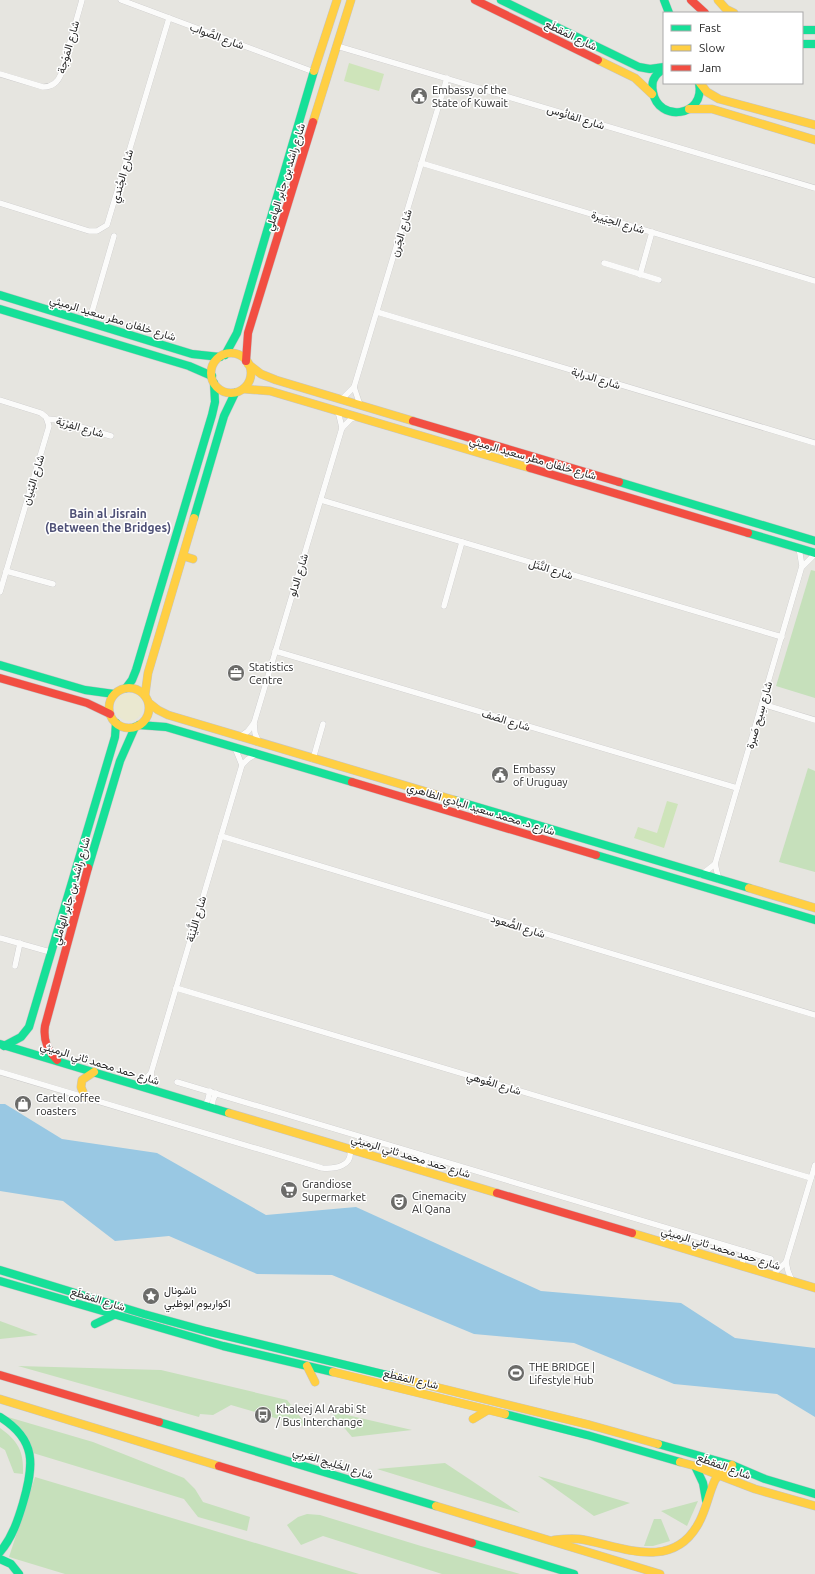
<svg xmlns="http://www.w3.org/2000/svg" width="815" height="1574" font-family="Ubuntu,Vazirmatn,sans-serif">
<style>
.green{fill:#c6e0bb}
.sand{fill:#eae8d0}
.pitch{fill:#cee4ba}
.water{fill:#99c8e3}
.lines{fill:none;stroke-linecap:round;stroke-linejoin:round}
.street-casing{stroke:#c5c4c5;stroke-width:6}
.fast-casing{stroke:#c5c4c5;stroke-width:9}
.slow-casing{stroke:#c5c4c5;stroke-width:9}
.jam-casing{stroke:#c5c4c5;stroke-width:9}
.street{stroke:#fbfbfa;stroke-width:5.5}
.fast{stroke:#16e098;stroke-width:8}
.slow{stroke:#ffcf43;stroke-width:8}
.jam{stroke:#f24e42;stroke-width:8}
.labels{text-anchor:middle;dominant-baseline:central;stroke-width:3;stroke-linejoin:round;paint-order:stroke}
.street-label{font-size:11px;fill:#292929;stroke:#fff}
.poi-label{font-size:11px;fill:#292929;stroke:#fff;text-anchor:start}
.neighbourhood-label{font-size:12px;font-weight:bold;fill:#4e5076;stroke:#fff}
</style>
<rect width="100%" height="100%" fill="#e6e5e0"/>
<g class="green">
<polygon points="811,570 815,571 815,698 776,686"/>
<polygon points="808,768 815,771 815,872 779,862"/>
<polygon points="0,1321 38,1335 0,1339"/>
<polygon points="18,1366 161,1370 287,1400 309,1428 231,1405 213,1415 200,1414 199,1417"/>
<polygon points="330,1411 412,1430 352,1437"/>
<polygon points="1,1415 93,1442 184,1478 195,1489 203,1502 250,1517 247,1531 198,1517 184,1499 33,1453"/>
<path d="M0,1428C18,1441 24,1451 23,1474L14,1473L5,1450L0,1447Z"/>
<polygon points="445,1463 520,1513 377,1469"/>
<polygon points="538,1476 630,1503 594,1516"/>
<polygon points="35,1477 359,1574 65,1574 9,1557"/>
<polygon points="698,1501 687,1526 661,1511"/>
<polygon points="307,1514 320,1515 421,1546 520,1574 442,1574 323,1536 301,1545 287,1525 298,1517"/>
<polygon points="654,1519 661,1519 670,1541 653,1546 644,1546"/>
</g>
<circle class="sand" cx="129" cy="707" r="14"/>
<g class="pitch">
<polygon points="349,63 384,74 379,91 344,81"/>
<polygon points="667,801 678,804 664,848 634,838 638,827 657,833"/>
</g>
<polygon class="water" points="0,1104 5,1104 62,1139 157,1153 266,1215 356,1207 541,1291 681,1303 735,1338 815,1348 815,1417 777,1394 674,1384 574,1343 474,1334 332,1275 257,1274 169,1236 115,1241 63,1201 0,1191"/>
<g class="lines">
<g class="street-casing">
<g id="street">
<polyline points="121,0 314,72"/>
<polyline points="337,46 815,188"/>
<path d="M0,74L43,87C52,87 58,82 61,74L82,0"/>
<polyline points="421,163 815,281"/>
<polyline points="0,203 89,231 97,231 107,225 169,18"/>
<polyline points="604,263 659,280"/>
<polyline points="640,275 652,232"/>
<polyline points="377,312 815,443"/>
<polyline points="89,322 114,236"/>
<polyline points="0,400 41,413 46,417 49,426 0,592"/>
<polyline points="341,400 354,387"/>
<polyline points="360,405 354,387 447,78"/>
<polyline points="337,411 339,415 342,428"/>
<polyline points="48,419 57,420 111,436"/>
<polyline points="321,500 782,637"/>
<polyline points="803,566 815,554"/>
<polyline points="6,571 53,584"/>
<polyline points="444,606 462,542"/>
<polyline points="275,651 737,788"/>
<polyline points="762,704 815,720"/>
<polyline points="240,737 248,731 254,723"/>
<polyline points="259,743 255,733 254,723 342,428 351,419 356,417"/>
<polyline points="235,748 242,765"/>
<polyline points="313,759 323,724"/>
<polyline points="221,836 815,1015"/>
<polyline points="701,875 715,864"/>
<polyline points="719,880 715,864 802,566 799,548"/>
<polyline points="0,938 50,952"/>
<polyline points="15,966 20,943"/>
<polyline points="176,988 811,1178"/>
<path d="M0,1072L322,1168C336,1169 353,1166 350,1149"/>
<polyline points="177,1082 771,1259"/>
<polyline points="138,1086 151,1073"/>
<polyline points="154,1091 151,1073 242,765 248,759 256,754"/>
<polyline points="205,1106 208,1099 210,1091"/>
<polyline points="212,1108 213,1100 216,1093"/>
<polyline points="416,1169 419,1162 421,1155"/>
<polyline points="423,1171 424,1164 427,1157"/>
<polyline points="786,1262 788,1271 792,1281"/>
<polyline points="742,1266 744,1251"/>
<polyline points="772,1275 786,1262 815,1165"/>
</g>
</g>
<g class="fast-casing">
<g id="fast">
<polyline points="501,0 639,67 650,69 664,67"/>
<polyline points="664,0 669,13"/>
<polyline points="802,30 815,30"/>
<polyline points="802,44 815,44"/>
<path d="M664,68C661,71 657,73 655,77C652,81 652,87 653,92C658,123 706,117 699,83"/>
<polyline points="0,295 192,354 220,357"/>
<polyline points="0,309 189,366 212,376"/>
<polyline points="225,355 237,333 314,71"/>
<polyline points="619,482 815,541"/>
<polyline points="194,518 224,416 235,393"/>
<polyline points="748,533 815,553"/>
<polyline points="0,665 85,690 114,694"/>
<polyline points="126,688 132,680 136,670 212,415 215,402 214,383"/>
<polyline points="139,725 166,727 352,782"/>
<polyline points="454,800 749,888"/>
<polyline points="596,855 815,920"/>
<polyline points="88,868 120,761 135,727"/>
<polyline points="0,1044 229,1113"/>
<polyline points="4,1046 21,1037 29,1027 115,737 116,723"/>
<polyline points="0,1270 144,1314 206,1331 395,1377"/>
<polyline points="0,1281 223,1346 333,1372"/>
<polyline points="95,1324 114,1315"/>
<polyline points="505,1414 587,1435 680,1462"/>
<path d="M0,1417C37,1440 34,1465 23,1503C18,1520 12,1538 0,1552"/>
<polyline points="159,1422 436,1506"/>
<polyline points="658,1444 732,1465 765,1479 815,1494"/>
<polyline points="695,1466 703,1483 706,1500"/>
<polyline points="472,1543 574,1574"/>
<polyline points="0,1559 11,1564 19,1574"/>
</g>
</g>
<g class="slow-casing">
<g id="slow">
<polyline points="718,0 726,9 734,13"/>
<polyline points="598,60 635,78 652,94"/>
<polyline points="314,71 337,0"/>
<polyline points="700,83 707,92 719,99 815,125"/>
<polyline points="689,109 712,109 815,140"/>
<polyline points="313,122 351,0"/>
<circle cx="231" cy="373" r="20"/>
<polyline points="248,364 261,374 276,380 413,421"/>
<polyline points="244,389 270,391 530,468"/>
<polyline points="183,556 193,559"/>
<circle cx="129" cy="708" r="20"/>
<polyline points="145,695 148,673 194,518"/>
<polyline points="149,703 158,710 168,715 454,800"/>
<polyline points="749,888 815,908"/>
<polyline points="85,1097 81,1087 82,1080 94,1072"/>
<polyline points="229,1113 497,1193"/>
<polyline points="632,1233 815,1288"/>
<polyline points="307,1366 315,1382"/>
<polyline points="333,1372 505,1414"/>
<polyline points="395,1377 590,1425 658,1444"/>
<polyline points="0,1399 219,1466"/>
<polyline points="473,1419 488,1410"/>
<polyline points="680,1462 695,1466 755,1489 815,1506"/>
<polyline points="436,1506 660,1574"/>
<path d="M554,1540C562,1539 570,1538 579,1539C618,1545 670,1572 697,1526C706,1512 708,1495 715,1480L719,1475L732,1465"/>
</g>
</g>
<g class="jam-casing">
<g id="jam">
<polyline points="475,0 598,60"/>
<polyline points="691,0 705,13"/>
<polyline points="246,361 248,333 313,122"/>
<polyline points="413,421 619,482"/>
<polyline points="530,468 748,533"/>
<polyline points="0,678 87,703 110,714"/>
<polyline points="352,782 596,855"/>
<path d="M57,1060C47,1050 43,1040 45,1026L88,868"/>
<polyline points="497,1193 632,1233"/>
<polyline points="0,1375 159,1422"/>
<polyline points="219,1466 472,1543"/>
</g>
</g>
<use href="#street" class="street"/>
<use href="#fast" class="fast"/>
<use href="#slow" class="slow"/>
<use href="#jam" class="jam"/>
</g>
<defs>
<g id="civic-disc" transform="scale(0.9)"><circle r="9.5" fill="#6b6b69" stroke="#fff"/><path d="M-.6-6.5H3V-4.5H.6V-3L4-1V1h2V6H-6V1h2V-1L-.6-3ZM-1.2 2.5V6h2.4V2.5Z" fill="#fff"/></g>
<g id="office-disc" transform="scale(0.9)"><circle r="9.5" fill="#6b6b69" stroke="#fff"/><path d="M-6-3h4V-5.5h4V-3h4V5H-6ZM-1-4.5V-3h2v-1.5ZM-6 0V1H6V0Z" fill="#fff"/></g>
<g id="shop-disc" transform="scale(0.9)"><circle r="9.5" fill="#6b6b69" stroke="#fff"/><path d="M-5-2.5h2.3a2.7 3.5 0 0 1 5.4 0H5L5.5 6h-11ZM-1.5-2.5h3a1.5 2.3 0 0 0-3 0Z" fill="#fff"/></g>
<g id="supermarket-disc" transform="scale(0.9)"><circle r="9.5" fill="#6b6b69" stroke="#fff"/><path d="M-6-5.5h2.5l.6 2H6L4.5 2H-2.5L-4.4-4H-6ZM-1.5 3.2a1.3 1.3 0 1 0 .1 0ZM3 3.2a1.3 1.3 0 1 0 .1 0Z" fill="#fff"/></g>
<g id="theatre-disc" transform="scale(0.9)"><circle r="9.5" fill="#6b6b69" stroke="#fff"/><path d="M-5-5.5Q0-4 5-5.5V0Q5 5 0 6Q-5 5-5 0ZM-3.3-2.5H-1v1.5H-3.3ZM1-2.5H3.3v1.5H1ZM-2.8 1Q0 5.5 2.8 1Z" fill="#fff"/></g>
<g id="sight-disc" transform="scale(0.9)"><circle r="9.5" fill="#6b6b69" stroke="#fff"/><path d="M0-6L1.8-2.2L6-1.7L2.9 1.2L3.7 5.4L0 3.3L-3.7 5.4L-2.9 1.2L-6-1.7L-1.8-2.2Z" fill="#fff"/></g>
<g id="stadium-disc" transform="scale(0.9)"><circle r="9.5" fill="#6b6b69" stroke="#fff"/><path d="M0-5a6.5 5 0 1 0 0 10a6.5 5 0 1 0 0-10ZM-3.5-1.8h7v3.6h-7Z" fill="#fff"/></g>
<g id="bus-disc" transform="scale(0.9)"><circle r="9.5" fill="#6b6b69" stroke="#fff"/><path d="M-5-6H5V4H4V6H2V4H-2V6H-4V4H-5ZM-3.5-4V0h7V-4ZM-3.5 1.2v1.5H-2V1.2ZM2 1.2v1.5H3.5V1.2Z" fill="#fff"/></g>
</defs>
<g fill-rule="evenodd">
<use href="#civic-disc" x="419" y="96"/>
<use href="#office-disc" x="236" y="673"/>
<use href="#civic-disc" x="500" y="775"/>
<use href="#shop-disc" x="23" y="1104"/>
<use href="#supermarket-disc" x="289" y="1190"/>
<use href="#theatre-disc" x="399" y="1202"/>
<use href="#sight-disc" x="151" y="1296"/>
<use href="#stadium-disc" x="516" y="1373"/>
<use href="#bus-disc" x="263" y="1415"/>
</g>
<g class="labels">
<g class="street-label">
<text transform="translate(571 35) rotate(26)">شارع المَقطَع</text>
<text transform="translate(217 36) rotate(20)">شارع الصَّواب</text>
<text transform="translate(68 47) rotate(-74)">شارع المَوْجة</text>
<text transform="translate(576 117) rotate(17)">شارع الفانُوس</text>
<text transform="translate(122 176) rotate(-74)">شارع الجُندي</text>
<text transform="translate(285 177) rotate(-73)">شارع راشد بن جابر الهاملي</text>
<text transform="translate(618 222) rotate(17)">شارع الحِيَيرة</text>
<text transform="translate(401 233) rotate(-73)">شارع الجَرن</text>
<text transform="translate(113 318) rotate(17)">شارع خلفان مطر سعيد الرميثي</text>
<text transform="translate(596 378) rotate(17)">شارع الدرابة</text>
<text transform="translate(80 427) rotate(16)">شارع الفِرْيَة</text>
<text transform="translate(533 458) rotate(16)">شارع خلفان مطر سعيد الرميثي</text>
<text transform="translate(33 480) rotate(-73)">شارع البُنيان</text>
<text transform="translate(551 569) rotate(17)">شارع النَّتَل</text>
<text transform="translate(298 575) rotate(-73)">شارع الدلو</text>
<text transform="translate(759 715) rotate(-74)">شارع سِيح صَبرة</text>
<text transform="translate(506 720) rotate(17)">شارع الصَف</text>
<text transform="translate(481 809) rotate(17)">شارع د. محمد سعيد البادي الظاهري</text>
<text transform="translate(71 891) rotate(-74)">شارع راشد بن جابر الهاملي</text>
<text transform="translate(196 919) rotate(-74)">شارع اللَّيْنَة</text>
<text transform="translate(518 926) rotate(17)">شارع الصُّعود</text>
<text transform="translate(100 1063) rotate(17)">شارع حمد محمد ثاني الرميثي</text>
<text transform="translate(494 1083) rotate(17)">شارع الغُوهي</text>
<text transform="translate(411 1156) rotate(17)">شارع حمد محمد ثاني الرميثي</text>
<text transform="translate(721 1248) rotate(17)">شارع حمد محمد ثاني الرميثي</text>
<text transform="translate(98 1299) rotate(17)">شارع المَقطَع</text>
<text transform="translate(411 1379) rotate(13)">شارع المَقطَع</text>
<text transform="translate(333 1463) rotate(17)">شارع الخَلِيج العَربِي</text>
<text transform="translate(724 1466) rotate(20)">شارع المَقطَع</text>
</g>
<g class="poi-label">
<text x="432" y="90">Embassy of the<tspan x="432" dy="13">State of Kuwait</tspan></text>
<text x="249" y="667">Statistics<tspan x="249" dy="13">Centre</tspan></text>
<text x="513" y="769">Embassy<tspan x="513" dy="13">of Uruguay</tspan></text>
<text x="36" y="1098">Cartel coffee<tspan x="36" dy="13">roasters</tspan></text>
<text x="302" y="1184">Grandiose<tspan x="302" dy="13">Supermarket</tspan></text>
<text x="412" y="1196">Cinemacity<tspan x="412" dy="13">Al Qana</tspan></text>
<text x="164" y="1290">ناشونال<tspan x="164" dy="13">اكواريوم ابوظبي</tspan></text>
<text x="529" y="1367">THE BRIDGE |<tspan x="529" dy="13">Lifestyle Hub</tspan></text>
<text x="276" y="1409">Khaleej Al Arabi St<tspan x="276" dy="13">/ Bus Interchange</tspan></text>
</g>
<g class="neighbourhood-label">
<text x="108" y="513">Bain al Jisrain<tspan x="108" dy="14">(Between the Bridges)</tspan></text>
</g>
</g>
<rect x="663" y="12" width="140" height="72" fill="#ffffff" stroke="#a9a9a9"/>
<rect x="671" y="25" width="20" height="6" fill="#16e098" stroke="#a9a9a9"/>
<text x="699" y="32" font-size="12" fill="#292929">Fast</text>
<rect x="671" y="45" width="20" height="6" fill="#ffcf43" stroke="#a9a9a9"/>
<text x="699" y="52" font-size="12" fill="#292929">Slow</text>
<rect x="671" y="65" width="20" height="6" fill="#f24e42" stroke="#a9a9a9"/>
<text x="699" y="72" font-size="12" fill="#292929">Jam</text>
</svg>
